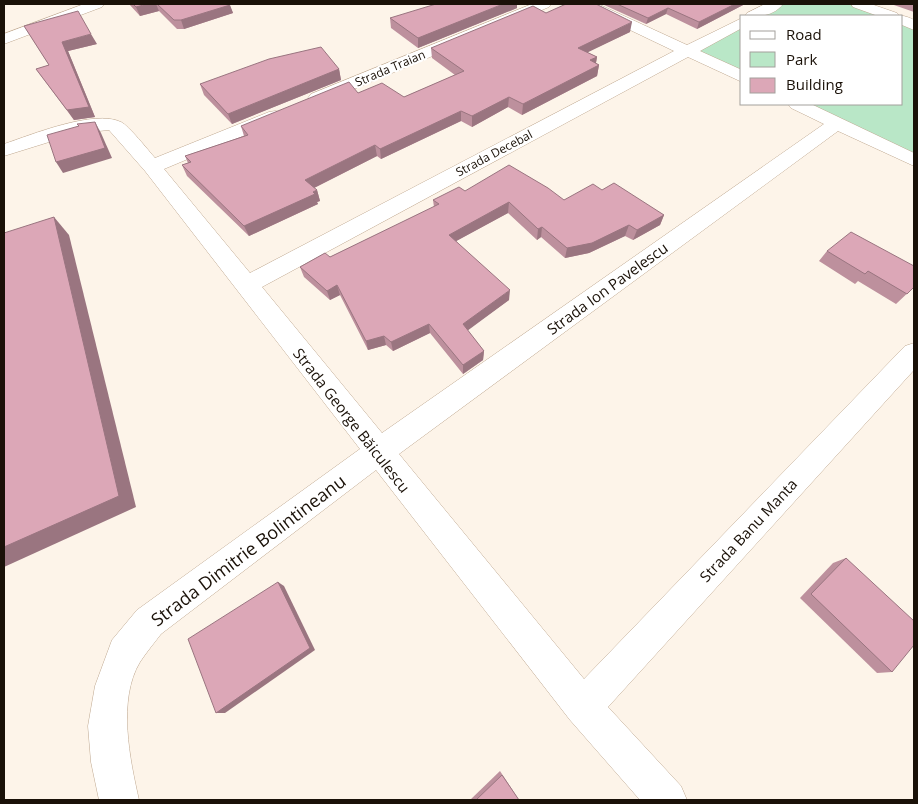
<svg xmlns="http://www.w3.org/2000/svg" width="918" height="804" font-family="'Open Sans',sans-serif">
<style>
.green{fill:#b9e7c7}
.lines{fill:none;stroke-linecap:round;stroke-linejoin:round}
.minor-casing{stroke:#bfa890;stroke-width:1}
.minor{fill:#fff;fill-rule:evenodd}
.wall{fill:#bd909d}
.shaded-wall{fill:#9a7580}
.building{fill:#dca7b7;stroke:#9a7580}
.labels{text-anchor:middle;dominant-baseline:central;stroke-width:4;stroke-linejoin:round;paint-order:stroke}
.far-street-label{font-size:12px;fill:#1a1108;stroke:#fff}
.street-label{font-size:15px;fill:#1a1108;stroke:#fff}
.near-street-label{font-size:18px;fill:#1a1108;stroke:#fff}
</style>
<rect width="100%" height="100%" fill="#fdf4e9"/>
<g class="green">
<polygon points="781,4 853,4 886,16 758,16"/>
<polygon points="902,22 914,27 914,160 799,104 902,104"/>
<polygon points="742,25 742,75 692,51"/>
</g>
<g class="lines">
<g class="minor-casing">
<g id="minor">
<polygon points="84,4 104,4 102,7 4,44 4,34"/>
<polygon points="532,4 551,4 549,7 323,102 317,103 311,102 308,98 311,94"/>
<path d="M580,4H598L687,45L742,18V28L700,51L742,70V82L688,57L262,287L382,433L824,124L791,108L788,104H811L914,153V166L838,131L399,454L584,679L905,346L914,343V370L608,707L681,786L687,800H640L570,720L376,470L161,634C154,643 146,653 140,662C117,700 130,760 139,800H99L91,762L88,726L95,686L112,640L137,610L360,449L145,171L109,130L78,133L4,156V144C31,135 94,109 121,122C129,126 148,150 155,158L269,112L275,111L281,112L284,116L281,120L164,169L250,273L674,51L582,7Z"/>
<path d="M765,4H783C774,16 758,17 745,16L747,13Z"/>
<path d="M851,4H871L897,13L899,16C904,15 910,18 914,20V30L902,25V16H878L853,7Z"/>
</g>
</g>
<use href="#minor" class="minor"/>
</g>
<g class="wall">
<polygon points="129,4 229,4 233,13 184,29 177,29 159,11 140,16"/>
<polygon points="602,4 745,4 697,29 666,14 646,24"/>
<polygon points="891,4 914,4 914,12"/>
<polygon points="517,8 418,48 391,28 390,18"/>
<polygon points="546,13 630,32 587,52 597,57 596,63 599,65 597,76 522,115 508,107 472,127 461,121 381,159 377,156 314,188 317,190 320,201 317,202 318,204 249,236 187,176 182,165 188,163 185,156 244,136 241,126 358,93 404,97 455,75 432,58 431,48"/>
<polygon points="24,26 97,44 68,51 95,117 74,120 36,69 49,65"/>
<polygon points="339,69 341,80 232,124 204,95 200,84"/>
<polygon points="602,190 664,215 660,225 633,240 625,236 589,253 565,258 541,237 537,240 508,213 456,241 509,300 467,330 484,351 483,360 463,374 430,333 393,351 386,345 368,350 340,295 330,300 304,277 300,267 330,257 434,207 433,200 465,191 564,200"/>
<polygon points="827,251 914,287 896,304 858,281 855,284 819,261"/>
<polygon points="846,558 892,672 877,673 800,598 833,563"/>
<polygon points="500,771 519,800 470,800"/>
</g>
<g class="shaded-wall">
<polygon points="147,4 156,4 159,11 140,16 136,7"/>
<polygon points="503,4 517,4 517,8 418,48 418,38"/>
<polygon points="735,4 745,4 697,29 699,22"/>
<polygon points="230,5 233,13 184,29 181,20"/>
<polygon points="668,8 666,14 646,24 648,18"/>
<polygon points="632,22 630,32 576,58 578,48"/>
<polygon points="91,34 97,44 68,51 95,117 74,120 67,110 62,42"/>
<polygon points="597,57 595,68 590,60"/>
<polygon points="599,65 597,76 522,115 523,104"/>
<polygon points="339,69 341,80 232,124 228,114"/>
<polygon points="509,97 508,107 472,127 472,116"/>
<polygon points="461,111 461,121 381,159 380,149"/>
<polygon points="95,122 101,133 112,158 63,173 56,162"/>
<polygon points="375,145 377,156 308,191 305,180"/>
<polygon points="317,190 320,201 317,202 318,204 249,236 244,226"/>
<polygon points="509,202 508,213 449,245 449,235"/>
<polygon points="664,215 660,225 633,240 637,230"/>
<polygon points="54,217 69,235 136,507 4,567 4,547"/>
<polygon points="629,225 625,236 589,253 565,258 567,248"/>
<polygon points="542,227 541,237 537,240 538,229"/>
<polygon points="337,285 340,295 330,300 327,291"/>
<polygon points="510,290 509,300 463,334 463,324"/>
<polygon points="429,324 430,333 393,351 391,342"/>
<polygon points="384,336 386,345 368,350 366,341"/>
<polygon points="484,351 483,360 463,374 463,365"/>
<polygon points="278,582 284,586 315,650 225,713 216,713"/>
</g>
<g class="building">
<polygon points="133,4 147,4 136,7"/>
<polygon points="157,4 229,4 230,5 181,20 174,20"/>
<polygon points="436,4 503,4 418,38 390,18"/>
<polygon points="566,4 596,4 632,22 578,48 597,57 590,60 599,65 523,104 509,97 472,116 461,111 380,149 375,145 305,180 317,190 313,192 315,194 244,226 182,165 191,162 185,156 248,135 241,126 349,82 358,93 382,83 404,97 464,71 431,48 533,6 546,13"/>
<polygon points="617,4 735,4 699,22 668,8 648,18"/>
<polygon points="78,11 91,34 62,42 89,107 67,110 36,69 49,65 24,26"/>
<polygon points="321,47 339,69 228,114 200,84 269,59"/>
<polygon points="95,122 105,148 56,162 47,135 79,126 77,124"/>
<polygon points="509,165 548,188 564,200 593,184 602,190 614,183 664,215 637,230 629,225 592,243 567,248 542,227 538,229 509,202 449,235 510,290 463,324 484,351 463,365 429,324 391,342 384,336 366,341 337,285 327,291 300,267 325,253 330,257 439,204 433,200 459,187 465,191"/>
<polygon points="54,217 119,496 4,547 4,233"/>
<polygon points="851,232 914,266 914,287 907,294 868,271 865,274 827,251"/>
<polygon points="846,558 914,621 914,645 892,672 811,594"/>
<polygon points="278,582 310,648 216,713 188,639"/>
<polygon points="502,775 519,800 476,800"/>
</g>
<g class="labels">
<g class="far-street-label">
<text transform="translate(390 68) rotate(-23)">Strada Traian</text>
<text transform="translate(494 153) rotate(-28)">Strada Decebal</text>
</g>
<g class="street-label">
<text transform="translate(607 288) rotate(-36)">Strada Ion Pavelescu</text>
<text transform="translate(352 420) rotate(52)">Strada George Băiculescu</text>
<text transform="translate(748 530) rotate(-47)">Strada Banu Manta</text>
</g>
<g class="near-street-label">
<text transform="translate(248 550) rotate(-37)">Strada Dimitrie Bolintineanu</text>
</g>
</g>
<rect width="918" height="804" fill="none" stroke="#1a1108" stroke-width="10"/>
<rect x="740" y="15" width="162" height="90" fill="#ffffff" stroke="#a3a09c"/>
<rect x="750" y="31" width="25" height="8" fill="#ffffff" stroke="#a3a09c"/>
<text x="786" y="40" font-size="15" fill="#1a1108">Road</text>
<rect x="750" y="52" width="25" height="15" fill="#b9e7c7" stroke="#a3a09c"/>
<text x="786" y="65" font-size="15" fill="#1a1108">Park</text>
<rect x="750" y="78" width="25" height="15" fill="#dca7b7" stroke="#a3a09c"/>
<text x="786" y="90" font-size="15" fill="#1a1108">Building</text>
</svg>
